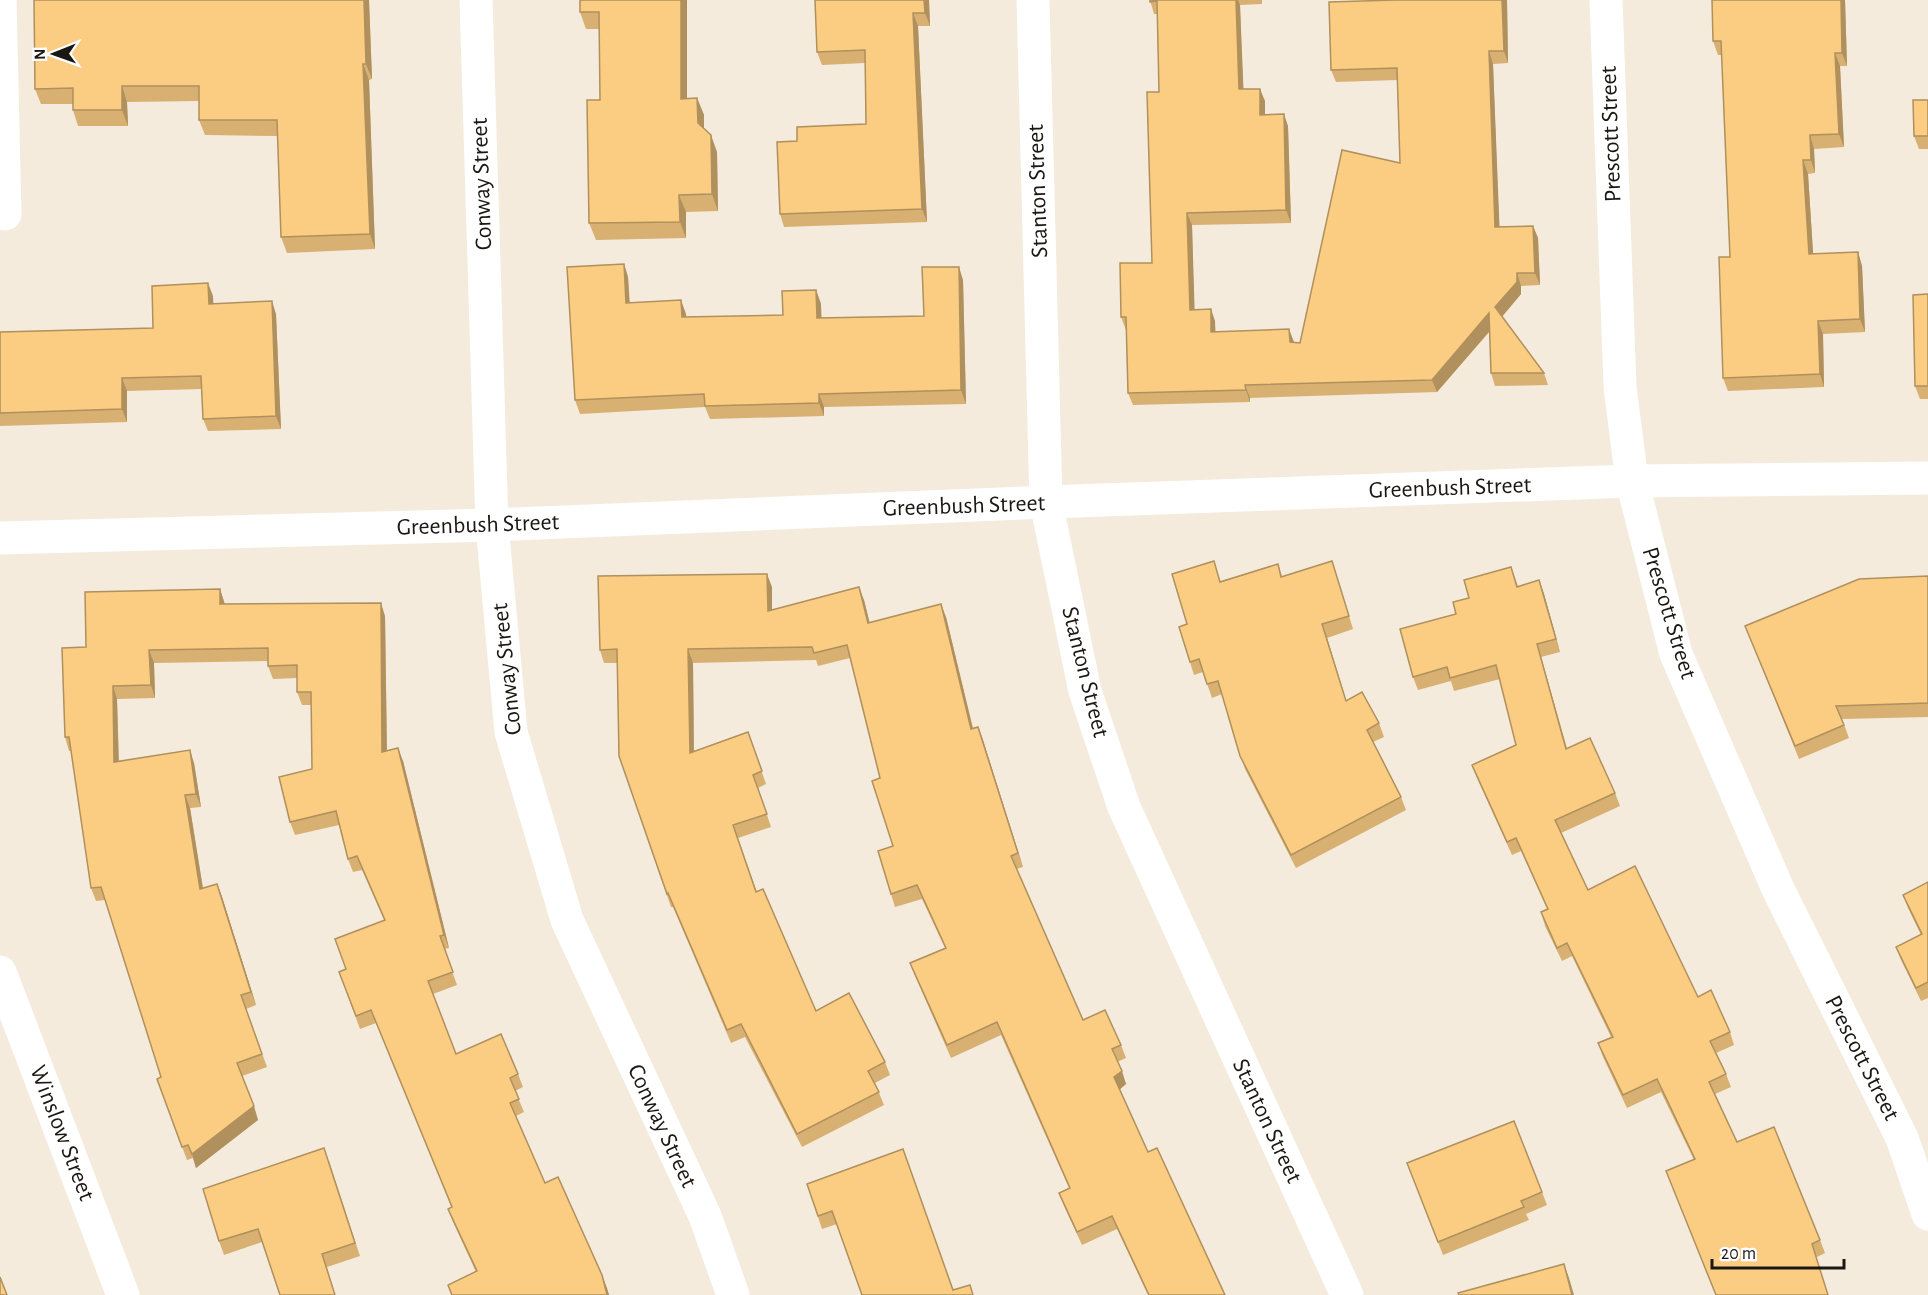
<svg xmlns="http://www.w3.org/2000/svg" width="1928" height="1295" font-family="'Alegreya Sans',sans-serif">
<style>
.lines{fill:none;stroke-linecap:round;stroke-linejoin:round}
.street{stroke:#fff;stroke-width:33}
.wall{fill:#d8b071}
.shaded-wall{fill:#b0905c}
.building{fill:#fbcd83;stroke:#b0905c;stroke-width:1.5}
.labels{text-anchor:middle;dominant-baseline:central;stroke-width:4.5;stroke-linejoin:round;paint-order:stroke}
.street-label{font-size:24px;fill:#1b1813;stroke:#fff}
</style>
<rect width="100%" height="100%" fill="#f4ebdd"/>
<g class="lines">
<g class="street">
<polyline points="0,0 5,214"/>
<polyline points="476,0 492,525 511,732 567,920 705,1216 733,1295"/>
<polyline points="1033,0 1046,502 1085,691 1124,807 1347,1295"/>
<polyline points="1606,0 1620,387 1632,481 1676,654 1778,889 1902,1138 1928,1214"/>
<polyline points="0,538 492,525 1046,502 1632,481 1928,478"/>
<polyline points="0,972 123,1295"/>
</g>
</g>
<g class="wall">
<polygon points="34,0 369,0 372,79 369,80 375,249 287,253 281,237 278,136 205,135 199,120 199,101 127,102 128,126 78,126 73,110 73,104 41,104 35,89"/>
<polygon points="687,0 687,99 697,98 704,115 704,128 717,152 718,211 686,212 686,238 596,240 589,223 600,100 599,29 586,29 580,12"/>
<polygon points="815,0 929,0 930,26 918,26 927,222 784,227 780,214 797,141 866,124 865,63 822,65 817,52"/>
<polygon points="1150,0 1262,0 1262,4 1240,5 1243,89 1265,101 1265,115 1288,126 1291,223 1192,225 1194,310 1215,321 1215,332 1300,343 1400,163 1397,80 1336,82 1331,70 1395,0 1507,0 1508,63 1493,64 1499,227 1533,226 1538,238 1540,285 1521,286 1521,294 1502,317 1544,373 1548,385 1495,386 1491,373 1490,331 1437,392 1250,398 1250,402 1133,405 1128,393 1126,330 1121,317 1152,263 1159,92 1157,14 1154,14"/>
<polygon points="1712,0 1845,0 1847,66 1840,66 1844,147 1814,149 1815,173 1808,174 1813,254 1858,252 1862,266 1865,332 1823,334 1824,387 1728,391 1723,378 1730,257 1722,55 1718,55 1713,41"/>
<polygon points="1928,100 1928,149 1919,149 1914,136"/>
<polygon points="624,264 628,277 630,303 686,314 686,317 783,315 816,290 821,304 821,318 924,316 963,280 966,404 824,407 824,416 710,419 705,407 580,414 575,400"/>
<polygon points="1928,294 1928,399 1920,399 1915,386"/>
<polygon points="213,296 213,304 276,314 281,429 208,431 203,419 202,389 127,391 127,422 0,426 0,332 153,328"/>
<polygon points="1278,564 1282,576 1336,574 1353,629 1327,638 1346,700 1379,723 1384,737 1373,742 1401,797 1406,810 1296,868 1245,769 1222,694 1212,698 1203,672 1194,675 1190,662 1187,624 1221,581"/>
<polygon points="1511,567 1518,586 1539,580 1544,594 1560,652 1541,657 1567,748 1615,793 1620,806 1561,833 1588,890 1698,997 1730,1032 1734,1045 1716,1053 1726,1074 1731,1087 1715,1094 1737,1142 1820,1240 1825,1253 1817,1257 1694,1160 1661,1092 1627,1108 1603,1057 1598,1043 1611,1037 1572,956 1562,961 1545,926 1541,912 1547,909 1521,851 1512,855 1477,778 1472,765 1516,745 1500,679 1454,691 1451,681 1418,690 1413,677 1456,614 1469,598"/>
<polygon points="1928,576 1928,717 1842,719 1849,738 1799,759 1745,626"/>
<polygon points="772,587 772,610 864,600 869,622 946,617 973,728 978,727 1023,867 1016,869 1083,1020 1121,1045 1126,1058 1117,1062 1126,1084 1120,1089 1148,1152 1225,1295 1148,1295 1117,1229 1082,1245 1064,1206 1059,1193 1069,1188 1001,1035 951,1058 915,976 910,963 945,948 922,899 895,907 891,894 893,846 880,778 850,658 818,666 816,660 693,663 694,751 748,732 766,784 758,788 771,827 738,838 757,892 816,1011 885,1062 890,1075 875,1083 884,1105 802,1147 745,1037 731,1043 673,907 671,907 619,756 617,663 604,663 600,650"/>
<polygon points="220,589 225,604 385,616 387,750 403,761 449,948 444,949 457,985 433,994 456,1054 518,1074 523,1087 515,1091 524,1112 516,1116 545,1183 602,1275 609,1295 451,1295 448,1285 476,1272 453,1222 448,1209 452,1207 376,1023 360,1029 339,972 346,969 384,920 362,870 353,872 348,859 339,825 295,835 290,822 312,769 311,705 302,705 297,692 297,678 273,679 268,666 268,661 154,663 155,698 117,699 119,761 194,763 201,807 190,808 203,888 217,884 222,897 256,1005 246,1009 267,1067 242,1076 258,1120 196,1168 193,1158 187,1160 157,1079 161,1077 105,900 96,901 91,888 71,751 69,751 65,737 86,647"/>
<polygon points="1928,882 1928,998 1921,1001 1901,960 1896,947 1921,935 1908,908 1903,895"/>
<polygon points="329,1161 360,1256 327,1267 335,1295 280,1295 262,1242 224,1255 219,1241"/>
<polygon points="1407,1163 1542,1192 1547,1205 1526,1214 1529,1220 1443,1255"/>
<polygon points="807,1184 953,1290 862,1295 837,1224 822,1229"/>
</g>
<g class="shaded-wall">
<polygon points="364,0 369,0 372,79 366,64"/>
<polygon points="681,0 687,0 687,115 681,99"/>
<polygon points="924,0 929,0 930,26 925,13"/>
<polygon points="1236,0 1238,0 1240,5 1244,102 1239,89"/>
<polygon points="1502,0 1507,0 1508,63 1504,51"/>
<polygon points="1841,0 1845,0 1847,66 1842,53"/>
<polygon points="913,13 918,26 927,222 922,209"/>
<polygon points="1489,51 1493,64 1500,239 1495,227"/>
<polygon points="1835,53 1840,66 1844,147 1839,134"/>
<polygon points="363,64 369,80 375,249 370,234"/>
<polygon points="122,86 127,102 128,126 122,110"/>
<polygon points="1260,89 1265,101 1265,128 1260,115"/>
<polygon points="697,98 704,115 704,139 698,123"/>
<polygon points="1284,114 1288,126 1291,223 1286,210"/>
<polygon points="711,135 717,152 718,211 712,194"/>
<polygon points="1810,135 1814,149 1815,173 1811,160"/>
<polygon points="1803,160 1808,174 1814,267 1809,254"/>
<polygon points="679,195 686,212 686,238 680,222"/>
<polygon points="1187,213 1192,225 1195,322 1190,310"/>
<polygon points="1533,226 1538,238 1540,285 1535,273"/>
<polygon points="1858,252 1862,266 1865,332 1860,319"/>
<polygon points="624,264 628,277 630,316 626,303"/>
<polygon points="959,267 963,280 966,404 961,390"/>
<polygon points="1517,273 1521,286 1521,294 1499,320 1495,307"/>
<polygon points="208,283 213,296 214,317 209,304"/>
<polygon points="816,290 821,304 822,331 817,318"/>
<polygon points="681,300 686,314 687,330 682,317"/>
<polygon points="272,301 276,314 281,429 276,416"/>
<polygon points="1211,309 1215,321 1216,344 1211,332"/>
<polygon points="1489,313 1494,326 1437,392 1432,380"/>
<polygon points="1818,321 1823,334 1824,387 1820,374"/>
<polygon points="1289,329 1294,342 1290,342"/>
<polygon points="122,378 127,391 127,422 122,409"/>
<polygon points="1245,385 1250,398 1250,402 1246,390"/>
<polygon points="819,394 824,407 824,416 819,403"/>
<polygon points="767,574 772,587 772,624 768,611"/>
<polygon points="1539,580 1544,594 1560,652 1556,639"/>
<polygon points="859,587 864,600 873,636 868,623"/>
<polygon points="220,589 224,602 225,618 220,604"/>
<polygon points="381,603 385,616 387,765 382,752"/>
<polygon points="941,604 946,617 976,742 971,729"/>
<polygon points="1322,624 1327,638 1350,714 1346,701"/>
<polygon points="1537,644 1541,657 1570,762 1566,749"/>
<polygon points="688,649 693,663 694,766 690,753"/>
<polygon points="149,650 154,663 155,698 151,685"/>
<polygon points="113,686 117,699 119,775 114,762"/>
<polygon points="978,727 983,740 1023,867 1018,853"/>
<polygon points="398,748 403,761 449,948 444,935"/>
<polygon points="190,750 194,763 201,807 196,794"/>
<polygon points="185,795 190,808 205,902 200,889"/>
<polygon points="217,884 222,897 256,1005 251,992"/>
<polygon points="1122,1071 1126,1084 1119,1090 1114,1077"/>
<polygon points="254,1106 258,1120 196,1168 192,1154"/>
<polygon points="1564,1264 1569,1278 1574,1295 1572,1295"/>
<polygon points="602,1275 607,1288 609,1295 607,1295"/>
</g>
<g class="building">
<polygon points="34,0 364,0 366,64 363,64 370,234 281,237 277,120 199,120 199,86 122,86 122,110 73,110 73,88 35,89"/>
<polygon points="580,0 681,0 681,99 697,98 698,123 711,135 712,194 679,195 680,222 589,223 587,100 600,100 599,12 580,12"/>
<polygon points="815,0 924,0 925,13 913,13 922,209 780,214 777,142 797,141 797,127 866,124 865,50 817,52"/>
<polygon points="1150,0 1236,0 1239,89 1260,89 1260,115 1284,114 1286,210 1187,213 1190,310 1211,309 1211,332 1289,329 1290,342 1300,343 1342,150 1400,163 1397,68 1331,70 1329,2 1395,0 1502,0 1504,51 1489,51 1495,227 1533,226 1535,273 1517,273 1517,282 1495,307 1544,373 1491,373 1489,313 1432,380 1245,385 1246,390 1128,393 1126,317 1121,317 1120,263 1152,263 1147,92 1159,92 1157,1 1150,2"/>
<polygon points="1712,0 1841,0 1842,53 1835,53 1839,134 1810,135 1811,160 1803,160 1809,254 1858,252 1860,319 1818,321 1820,374 1723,378 1719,257 1730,257 1721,41 1713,41"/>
<polygon points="1913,100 1928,100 1928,136 1914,136"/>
<polygon points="624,264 626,303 681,300 682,317 783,315 782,291 816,290 817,318 924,316 922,267 959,267 961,390 819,394 819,403 705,406 704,394 575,400 567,267"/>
<polygon points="208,283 209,304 272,301 276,416 203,419 201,376 122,378 122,409 0,413 0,332 153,328 152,286"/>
<polygon points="1928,294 1928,386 1915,386 1913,295"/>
<polygon points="1214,561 1220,582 1278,564 1281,577 1332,561 1349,616 1322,624 1346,701 1362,692 1379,723 1367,730 1401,797 1291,855 1240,756 1218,681 1207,684 1199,659 1190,662 1179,627 1187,624 1172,574"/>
<polygon points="1511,567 1517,587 1539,580 1556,639 1537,644 1566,749 1590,738 1615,793 1555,820 1588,890 1635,866 1698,997 1711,990 1730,1032 1710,1041 1726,1074 1709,1082 1737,1142 1774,1127 1820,1240 1812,1244 1828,1295 1716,1295 1666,1171 1695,1159 1657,1079 1623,1095 1598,1043 1613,1037 1567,943 1557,948 1541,912 1548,909 1516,838 1507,842 1472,765 1516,745 1496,665 1450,678 1447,667 1413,677 1400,629 1456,614 1453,602 1469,598 1464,580"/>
<polygon points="767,574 768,611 859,587 868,623 941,604 971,729 978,727 1018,853 1011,856 1083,1020 1105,1010 1121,1045 1112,1049 1122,1071 1114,1077 1148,1152 1157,1148 1225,1295 1149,1295 1112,1216 1077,1232 1059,1193 1070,1188 997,1022 947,1045 910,963 946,948 917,885 891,894 878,851 893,846 872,781 880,778 847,645 814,653 812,647 688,649 690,753 748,732 762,771 753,775 767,814 733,825 756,892 763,889 816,1011 849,993 885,1062 868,1071 879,1092 797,1134 741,1024 727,1030 668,893 667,894 619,756 617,649 600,650 598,576"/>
<polygon points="1928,576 1928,703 1836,706 1844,725 1795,746 1745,626 1859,579"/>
<polygon points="220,589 220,604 381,603 382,752 398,748 444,935 440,936 453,972 428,981 456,1054 501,1034 518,1074 510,1078 519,1099 510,1103 545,1183 558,1177 602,1275 607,1295 452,1295 448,1285 477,1271 448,1209 452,1207 371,1010 356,1016 339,972 346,969 335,939 385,920 357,856 348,859 336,811 290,822 279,777 312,769 311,692 297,692 297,665 268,666 268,648 149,650 151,685 113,686 114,762 190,750 196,794 185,795 200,889 217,884 251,992 241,995 262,1054 237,1063 254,1106 192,1154 188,1145 182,1147 157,1079 161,1077 101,887 91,888 69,737 65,737 62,648 86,647 85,592"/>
<polygon points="1928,882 1928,982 1916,988 1896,947 1922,934 1903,895"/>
<polygon points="1514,1121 1542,1192 1521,1201 1524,1207 1438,1242 1407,1163"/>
<polygon points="324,1148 355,1243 322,1254 335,1295 280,1295 258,1229 219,1241 203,1189"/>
<polygon points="903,1149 953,1290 970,1285 973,1295 862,1295 832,1211 818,1216 807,1184"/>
<polygon points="1564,1264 1572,1295 1459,1295 1458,1293"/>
<polygon points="0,1277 7,1295 0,1295"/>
</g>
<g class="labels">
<g class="street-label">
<text transform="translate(1611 134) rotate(-92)">Prescott Street</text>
<text transform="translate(482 184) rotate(-92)">Conway Street</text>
<text transform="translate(1038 191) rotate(-92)">Stanton Street</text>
<text transform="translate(1450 488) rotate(-2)">Greenbush Street</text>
<text transform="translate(964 506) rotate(-2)">Greenbush Street</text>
<text transform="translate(478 525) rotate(-2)">Greenbush Street</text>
<text transform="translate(1669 613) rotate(73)">Prescott Street</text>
<text transform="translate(507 669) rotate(-96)">Conway Street</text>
<text transform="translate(1085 672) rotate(76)">Stanton Street</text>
<text transform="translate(1862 1058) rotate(63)">Prescott Street</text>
<text transform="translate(1267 1121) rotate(65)">Stanton Street</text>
<text transform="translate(662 1126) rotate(65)">Conway Street</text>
<text transform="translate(62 1133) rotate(69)">Winslow Street</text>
</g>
</g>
<g transform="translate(54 54) rotate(269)" stroke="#ffffff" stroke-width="4.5" paint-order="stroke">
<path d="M0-4.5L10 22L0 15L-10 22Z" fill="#1b1813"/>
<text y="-9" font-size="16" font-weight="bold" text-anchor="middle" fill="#1b1813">N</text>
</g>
<path d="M1712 1259v9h132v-9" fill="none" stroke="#1b1813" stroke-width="3"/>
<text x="1721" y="1259" font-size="18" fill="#1b1813" stroke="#ffffff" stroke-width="4.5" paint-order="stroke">20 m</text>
</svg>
